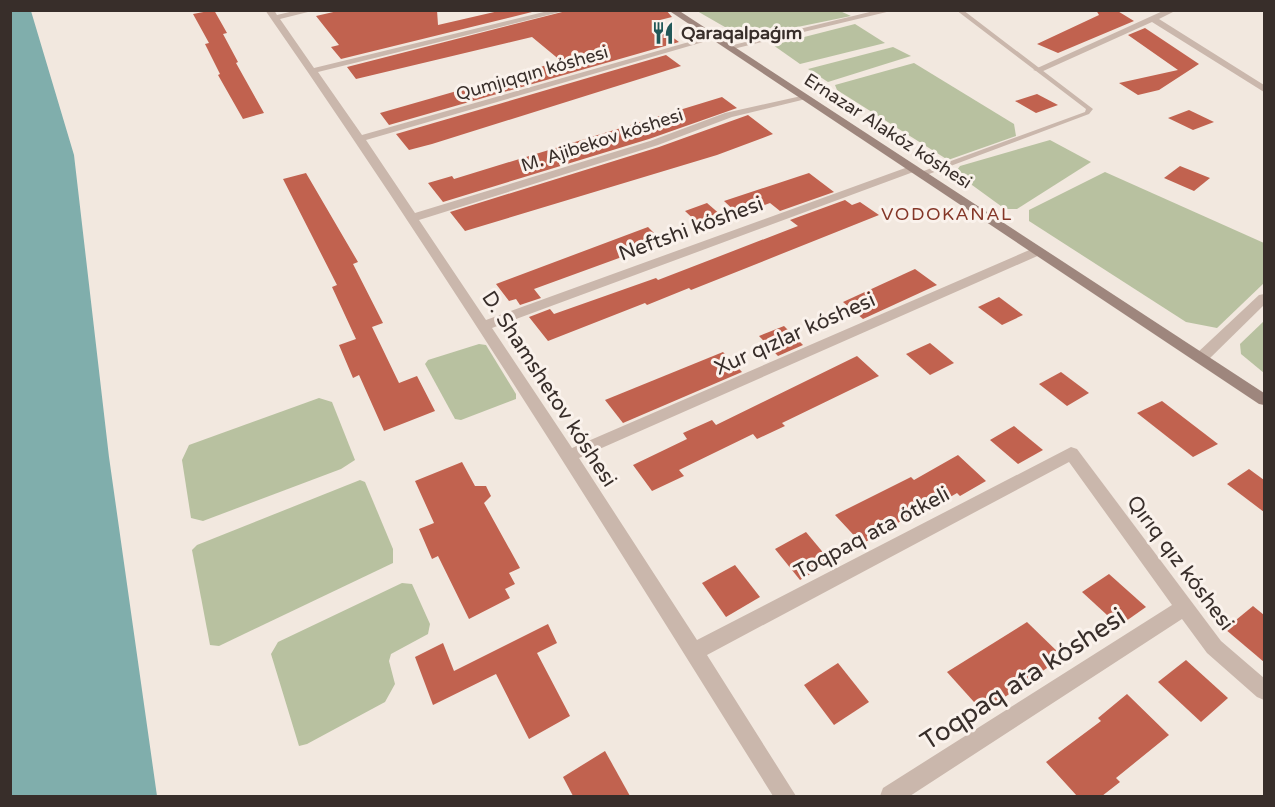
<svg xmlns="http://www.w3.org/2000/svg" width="1275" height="807" font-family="'Varela Round',sans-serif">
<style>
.green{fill:#b8c1a0}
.water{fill:#80aeac}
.building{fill:#c1624f}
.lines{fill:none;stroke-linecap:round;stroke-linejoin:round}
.service{fill:#cab7ac;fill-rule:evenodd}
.minor{fill:#cab7ac;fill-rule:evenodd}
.secondary{fill:#9e867d;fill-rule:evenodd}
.labels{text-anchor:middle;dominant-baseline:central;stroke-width:6;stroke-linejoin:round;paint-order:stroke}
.far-poi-label{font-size:18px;font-weight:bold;fill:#382e2a;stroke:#faf2ec;text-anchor:start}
.far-street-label{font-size:18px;fill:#382e2a;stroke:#faf2ec}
.far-neighbourhood-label{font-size:18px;letter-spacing:1.5px;fill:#843627;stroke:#faf2ec}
.street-label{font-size:21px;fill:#382e2a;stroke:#faf2ec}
.near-street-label{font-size:26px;fill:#382e2a;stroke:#faf2ec}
</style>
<rect width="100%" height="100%" fill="#f2e8df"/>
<g class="green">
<polygon points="840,11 851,16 744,38 697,11"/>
<polygon points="855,24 885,43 800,64 773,45"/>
<polygon points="893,47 911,56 828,82 808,69"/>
<polygon points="914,63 1014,124 1016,136 948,160 837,90 835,85"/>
<polygon points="1050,140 1091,162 1017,209 1005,209 961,177 957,170 960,166"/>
<polygon points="1105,172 1264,243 1264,283 1217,328 1186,322 1029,221 1029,210"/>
<polygon points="1264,321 1264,373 1241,354 1240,344"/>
<polygon points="479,344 486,345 516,394 516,399 461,420 455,419 425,364 428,360"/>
<polygon points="319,398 332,402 355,460 341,469 203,521 191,518 182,460 189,445"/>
<polygon points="360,480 365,482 393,549 393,563 219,646 210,645 192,550 197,545"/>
<polygon points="402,583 412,584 430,624 428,634 391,654 389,661 395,684 385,702 307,744 299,746 271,654 278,642"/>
</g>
<polygon class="water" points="10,11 31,11 74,155 109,457 157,796 11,796"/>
<g class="building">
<polygon points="214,10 227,33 223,34 238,62 236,63 264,113 243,119 218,75 220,74 205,44 209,43 193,14"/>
<polygon points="342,10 437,10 438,25 503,10 540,10 341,59 331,47 339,45 316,16"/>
<polygon points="570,10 666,10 672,17 652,22 679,42 389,125 380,113 561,61 532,37 356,79 347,67"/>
<polygon points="1096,10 1116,10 1134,21 1058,53 1037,44 1099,15"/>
<polygon points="1145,28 1199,64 1159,90 1138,95 1119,83 1178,70 1128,35"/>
<polygon points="666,55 681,66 432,144 409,150 396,134"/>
<polygon points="1037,94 1058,105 1036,113 1015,101"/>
<polygon points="722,97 737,108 649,139 443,202 428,183 452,176 454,179"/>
<polygon points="1189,110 1214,122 1193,130 1168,118"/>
<polygon points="748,115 773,134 717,155 465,231 450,212 659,147"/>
<polygon points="1180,166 1210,178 1194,191 1164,178"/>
<polygon points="306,173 358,262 353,264 383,323 372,327 399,383 417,376 435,411 384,431 359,375 353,378 339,345 356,339 332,287 337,285 283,179"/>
<polygon points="809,173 834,192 780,211 770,203 739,215 724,201"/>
<polygon points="845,200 852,205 860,202 879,215 691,290 689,288 647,305 645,303 548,341 529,317 550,309 554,314 656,278 658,280 798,226 790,220"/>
<polygon points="707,203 722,216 700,225 685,211"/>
<polygon points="648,227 663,242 534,289 541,298 520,305 516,299 509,301 496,284"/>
<polygon points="915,269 937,285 863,319 843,302"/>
<polygon points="999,297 1023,315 1002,325 978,307"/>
<polygon points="784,326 803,345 778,356 759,336"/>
<polygon points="930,343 954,363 930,375 906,354"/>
<polygon points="723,352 742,372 623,423 605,400"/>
<polygon points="857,356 879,376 782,423 785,426 757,439 753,434 679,470 684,476 652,491 633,465 687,439 683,433 712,420 716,425"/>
<polygon points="1061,372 1089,393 1067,406 1039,384"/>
<polygon points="1162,401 1218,444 1193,457 1137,413"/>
<polygon points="1014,426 1043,450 1018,464 990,440"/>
<polygon points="958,455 986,481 960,496 957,493 911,520 908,517 862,544 835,515 911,477 914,480"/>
<polygon points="462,462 475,486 486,486 491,496 484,503 520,568 509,573 515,584 505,589 510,598 469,619 438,556 432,559 419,529 434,523 415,481"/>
<polygon points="1249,469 1264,480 1264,512 1227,484"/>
<polygon points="806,532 831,562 800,580 775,549"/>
<polygon points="735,565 760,597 726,617 702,583"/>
<polygon points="1109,574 1146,607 1119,626 1082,592"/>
<polygon points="1253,606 1264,615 1264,662 1225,629"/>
<polygon points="1027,622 1063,657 983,712 947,672"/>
<polygon points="548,624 557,643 537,653 570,716 529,739 496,674 433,705 415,657 443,643 454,671"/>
<polygon points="1186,660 1228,698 1201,722 1158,682"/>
<polygon points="838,663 869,702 834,725 804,685"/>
<polygon points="1127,694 1169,735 1116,778 1120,782 1102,796 1077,796 1046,762 1101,721 1098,718"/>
<polygon points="605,751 630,796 573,796 563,777"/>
</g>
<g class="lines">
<polygon class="service" points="956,10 963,10 1093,109 1089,114 921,177 917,175 918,173 1085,112 1086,109"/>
<g class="minor">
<path d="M265,10H274L277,15L298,10H316L280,19L314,68L552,10H568L318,72L362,135L710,36L717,38L366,140L415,213L650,141L725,113L806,95V99L732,117L658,145L419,220L486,320L908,167H916V171L492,328L572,448L1034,248H1042V254L579,458L697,640L1071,447L1077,449L1221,641L1264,678V700L1257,697L1207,653L1182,619L910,796H880L883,788L1172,605L1069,462L707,655L796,796H773C608,532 443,266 265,10Z"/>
<polygon points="878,10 895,10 729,50 725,47"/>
<polygon points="1165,10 1177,10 1159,19 1264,85 1264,92 1152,22 1041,72 1033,70"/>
<polygon points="1264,294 1264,305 1206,362 1196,362 1194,358 1196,354 1259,295"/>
</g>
<polygon class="secondary" points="668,10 678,10 1264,393 1264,405 1259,404"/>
</g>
<defs>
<g id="restaurant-bare" transform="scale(1.8)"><path d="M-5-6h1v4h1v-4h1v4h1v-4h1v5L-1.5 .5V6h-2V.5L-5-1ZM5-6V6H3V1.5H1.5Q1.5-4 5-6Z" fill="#215858" stroke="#faf2ec" stroke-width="2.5" paint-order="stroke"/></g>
</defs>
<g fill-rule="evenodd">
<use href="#restaurant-bare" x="663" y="33"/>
</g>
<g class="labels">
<g class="far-poi-label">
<text x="681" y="33">Qaraqalpaǵım</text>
</g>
<g class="far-street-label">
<text transform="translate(532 73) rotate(-16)">Qumjıqqın kóshesi</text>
<text transform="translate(888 131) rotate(33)">Ernazar Alakóz kóshesi</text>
<text transform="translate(602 140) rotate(-18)">M. Ajibekov kóshesi</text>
</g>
<g class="far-neighbourhood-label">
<text x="947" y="214">VODOKANAL</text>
</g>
<g class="street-label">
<text transform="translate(691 229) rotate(-20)">Neftshi kóshesi</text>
<text transform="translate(795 334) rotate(-24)">Xur qızlar kóshesi</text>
<text transform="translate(549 389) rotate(57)">D. Shamshetov kóshesi</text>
<text transform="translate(872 533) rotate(-28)">Toqpaq ata ótkeli</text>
<text transform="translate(1180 563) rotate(53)">Qırıq qız kóshesi</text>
</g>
<g class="near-street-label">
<text transform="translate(1023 679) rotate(-33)">Toqpaq ata kóshesi</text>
</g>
</g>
<rect width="1275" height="807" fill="none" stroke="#382e2a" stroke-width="24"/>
</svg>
